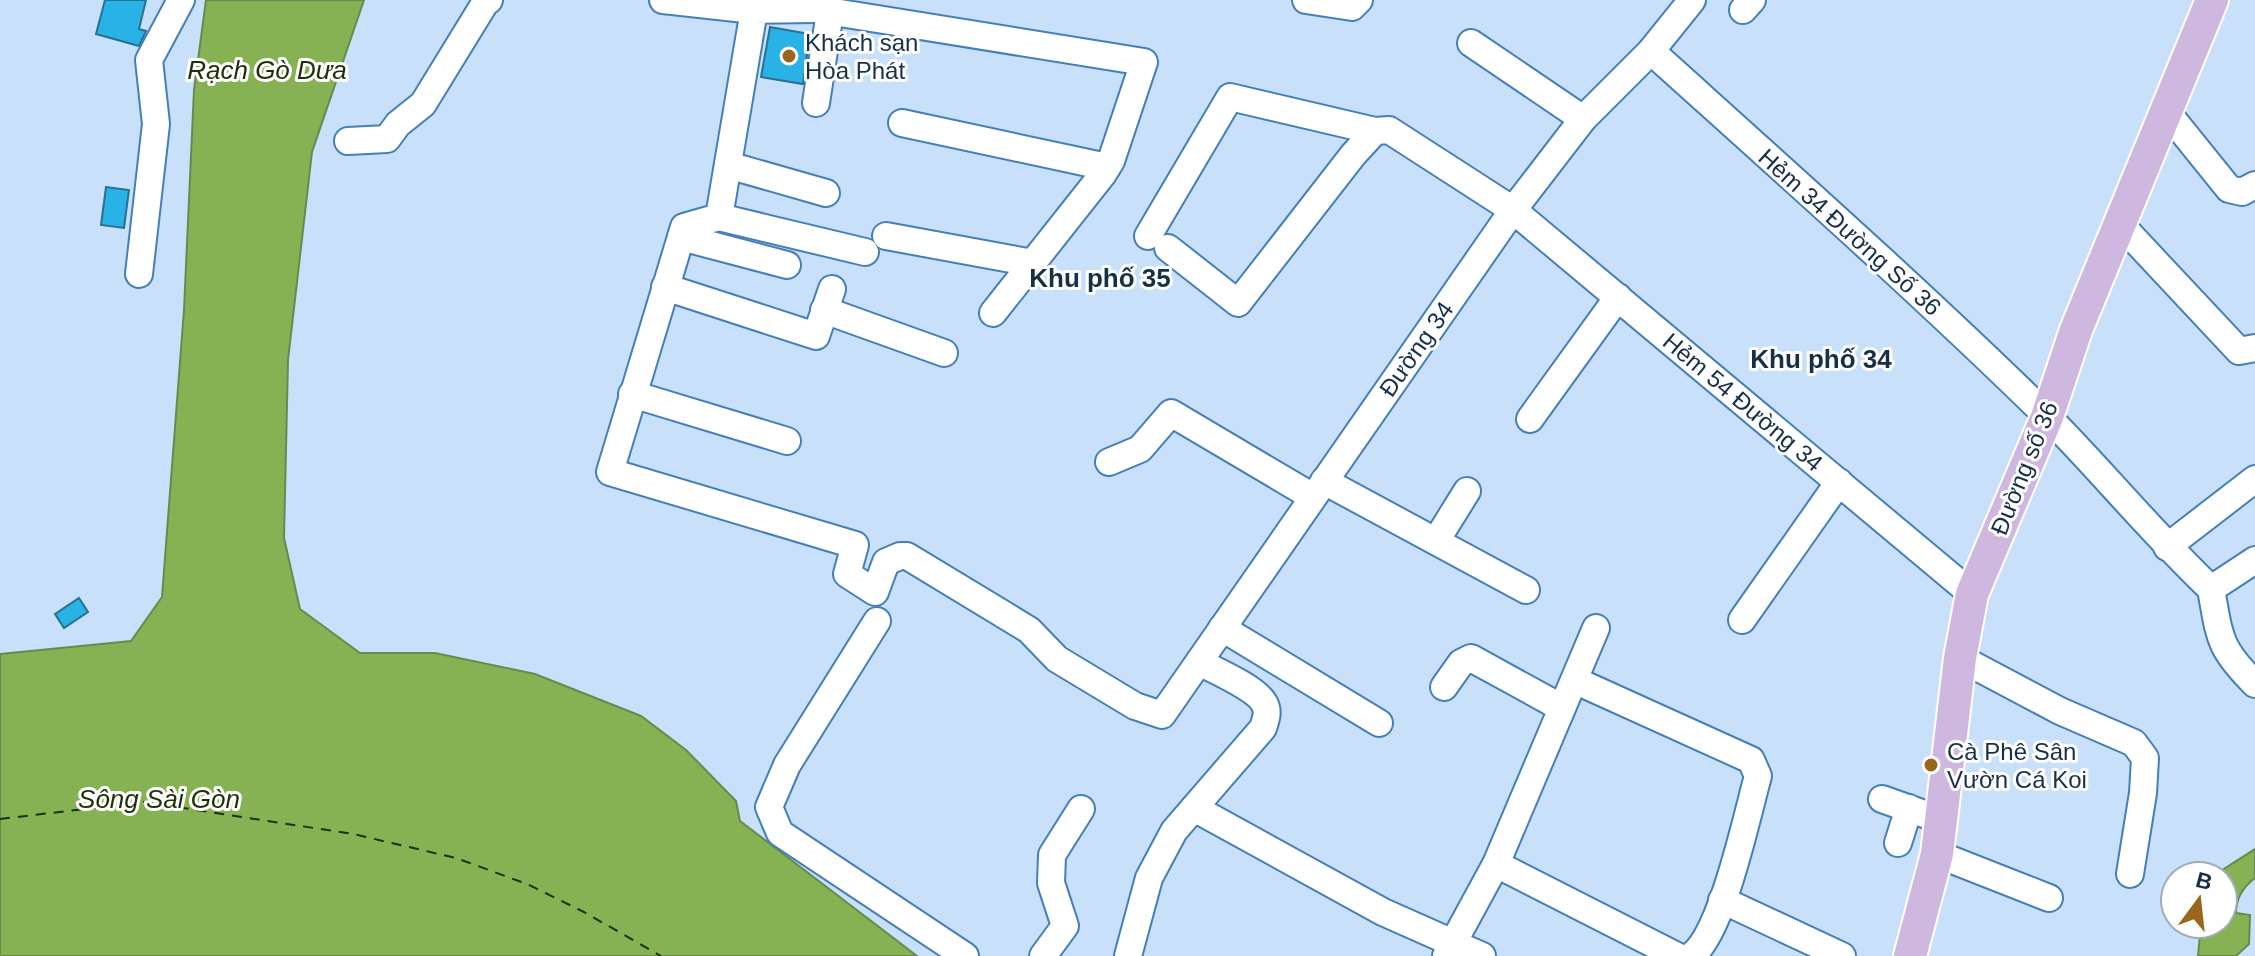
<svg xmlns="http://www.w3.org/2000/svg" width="2255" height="956" font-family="Helvetica,sans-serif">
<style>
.water{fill:#86b254;stroke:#658b50;stroke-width:2}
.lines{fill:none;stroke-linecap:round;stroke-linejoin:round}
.ferry{stroke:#1f3009;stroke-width:2;stroke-dasharray:10 8;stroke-linecap:butt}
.building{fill:#28b2e6;stroke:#287291;stroke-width:2}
.minor-casing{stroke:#447fb9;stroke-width:30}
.major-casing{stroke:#fff;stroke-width:36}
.minor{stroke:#fff;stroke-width:26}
.major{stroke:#ceb8df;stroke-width:32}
.poi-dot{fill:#9a651c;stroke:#fefefe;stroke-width:3}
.labels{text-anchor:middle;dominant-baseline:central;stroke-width:6;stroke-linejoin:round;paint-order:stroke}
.poi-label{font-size:24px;fill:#173048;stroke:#fefefe;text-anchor:start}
.street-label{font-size:24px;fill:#173048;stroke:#fefefe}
.water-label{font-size:26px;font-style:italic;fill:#1f3009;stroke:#fefefe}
.neighbourhood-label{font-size:26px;font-weight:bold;fill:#173048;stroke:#fefefe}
</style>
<rect width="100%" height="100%" fill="#c8e0f9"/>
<g class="water">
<polygon points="206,0 364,0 312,152 288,360 284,538 300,609 360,653 435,653 535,674 641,716 686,750 736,801 740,821 917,956 0,956 0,654 131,641 162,597 184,310 194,90"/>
<path d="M2255,849V878C2243,887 2236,898 2236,913L2250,915L2249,944L2236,956H2198L2201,924H2223V876H2213Z"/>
</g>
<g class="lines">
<polyline class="ferry" points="0,819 144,802 353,834 456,858 527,884 584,912 661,956"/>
</g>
<g class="building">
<polygon points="105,0 146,0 139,29 146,31 139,46 96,34"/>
<polygon points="770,27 810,34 803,84 761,77"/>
<polygon points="106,187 129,190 124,228 101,225"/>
<polygon points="79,598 88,612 64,628 55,614"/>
</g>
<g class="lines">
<g class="minor-casing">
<g id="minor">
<polyline points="663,0 754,10"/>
<polyline points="816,0 815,9 754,10 719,217 684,227 610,472 855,545 847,574 875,592 886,562 900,556 907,556 1029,630 1057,659 1135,706 1162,715 1513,210 1583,119 1651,51 1692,0"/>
<polyline points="1306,0 1352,7 1359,0"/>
<polyline points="815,9 1144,62 1111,161 1103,174 993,313"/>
<polyline points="1743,10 1752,0"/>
<polyline points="1471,43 1583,119"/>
<path d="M1651,51C1783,170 1916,288 2044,413C2101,470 2152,533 2211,589"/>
<polyline points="816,103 830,12"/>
<polyline points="2166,111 2229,189 2242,192 2255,185"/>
<polyline points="902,123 1107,167"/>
<polyline points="348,141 387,139 398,124 423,104 485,3 489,0"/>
<polyline points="728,165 826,193"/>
<polyline points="719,217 865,252"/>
<polyline points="2120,224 2239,351 2255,348"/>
<polyline points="886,236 1033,263"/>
<polyline points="1148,236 1230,97 1375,131 1389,130 1513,210 1972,594"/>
<polyline points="681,237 787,265"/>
<polyline points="1168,248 1238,303 1353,155 1375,131"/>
<polyline points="139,274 156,124 149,60 181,0"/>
<polyline points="665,287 816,336 832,289"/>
<polyline points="824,310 944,353"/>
<polyline points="632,394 787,441"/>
<polyline points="1530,419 1618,297"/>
<polyline points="1109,462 1140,449 1171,413 1313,497"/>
<polyline points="1324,481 1526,590"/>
<polyline points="1436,541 1467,491"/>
<polyline points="2167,547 2255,479"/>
<path d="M2211,589C2220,638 2218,647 2255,684"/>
<polyline points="2211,589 2255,560"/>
<polyline points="1742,620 1839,482"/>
<polyline points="877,621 787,765 769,807 780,833 965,956"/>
<polyline points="1222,628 1379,723"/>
<polyline points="1960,658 2060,711 2134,743 2145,758 2143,793 2130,874"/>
<path d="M1583,684L1751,760L1758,776C1747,815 1722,935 1691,956"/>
<polyline points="1444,687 1461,663 1471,658 1562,708"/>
<polyline points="1882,799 1941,820"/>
<polyline points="1194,808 1383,912 1482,956"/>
<polyline points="1898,843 1909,808"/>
<polyline points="1937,854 2049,898"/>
<polyline points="1496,864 1677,956"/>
<polyline points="1722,900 1842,956"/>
<polyline points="1043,956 1065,926 1051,883 1052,855 1081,809"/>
<path d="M1128,956L1149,878L1174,831L1263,728C1266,719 1269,711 1264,703C1256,688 1214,670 1199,662"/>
<polyline points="1446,956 1496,864 1596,628"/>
</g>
</g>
<g class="major-casing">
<polyline id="major" points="1910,956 1937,854 1960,658 1972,594 2047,417 2076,330 2212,0"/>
</g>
<use href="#minor" class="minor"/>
<use href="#major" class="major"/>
</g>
<g class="poi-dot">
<circle cx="789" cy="56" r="8"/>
<circle cx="1931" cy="765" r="8"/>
</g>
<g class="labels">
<g class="poi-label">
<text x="805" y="42">Khách sạn<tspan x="805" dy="28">Hòa Phát</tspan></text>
<text x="1947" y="751">Cà Phê Sân<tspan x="1947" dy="28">Vườn Cá Koi</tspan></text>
</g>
<g class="street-label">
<text transform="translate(1850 232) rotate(42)">Hẻm 34 Đường Số 36</text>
<text transform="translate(1416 349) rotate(-55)">Đường 34</text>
<text transform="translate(1743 402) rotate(40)">Hẻm 54 Đường 34</text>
<text transform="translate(2024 468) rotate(-68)">Đường số 36</text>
</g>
<g class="water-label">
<text x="267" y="70">Rạch Gò Dưa</text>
<text x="159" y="799">Sông Sài Gòn</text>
</g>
<g class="neighbourhood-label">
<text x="1100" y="278">Khu phố 35</text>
<text x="1821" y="359">Khu phố 34</text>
</g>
</g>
<g transform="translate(2199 900) rotate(15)"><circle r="38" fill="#fefefe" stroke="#a2acb5" stroke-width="2"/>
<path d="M0-6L14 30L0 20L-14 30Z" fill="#9a651c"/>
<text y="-12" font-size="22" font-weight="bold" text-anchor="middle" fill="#173048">B</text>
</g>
</svg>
